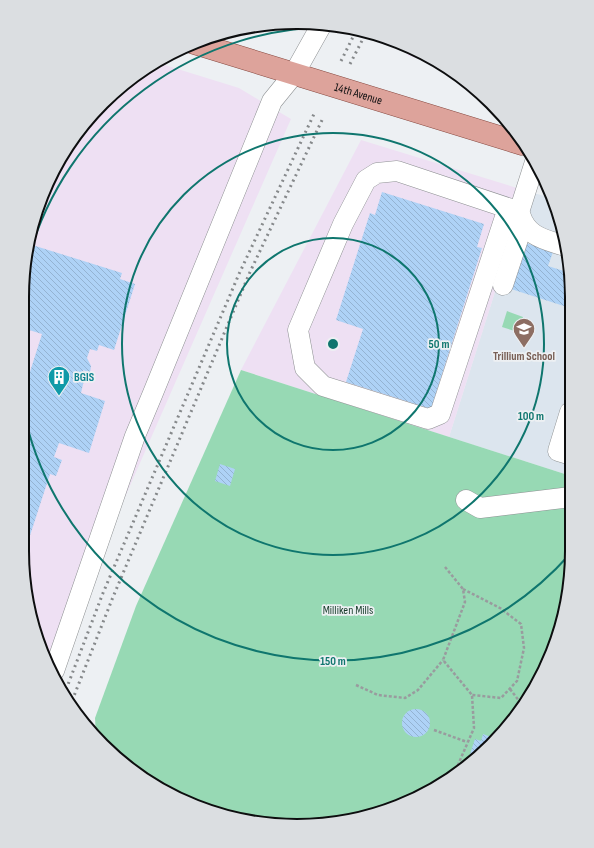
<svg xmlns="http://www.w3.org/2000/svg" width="594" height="848" font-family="'Sofia Sans Condensed',sans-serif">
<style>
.built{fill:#dce5ee}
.industrial{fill:#eee0f3}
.park{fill:#97d9b4}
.building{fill:url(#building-back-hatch)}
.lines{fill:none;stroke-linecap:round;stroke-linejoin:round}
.minor-casing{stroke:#8e9193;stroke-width:21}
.major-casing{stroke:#85473e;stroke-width:23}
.path{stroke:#999b9e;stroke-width:2.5;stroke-dasharray:3 2;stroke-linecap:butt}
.minor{stroke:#fff;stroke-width:20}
.major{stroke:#dda39b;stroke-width:22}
.rail{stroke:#86898b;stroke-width:3;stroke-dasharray:2 4;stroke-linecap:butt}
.ring{fill:none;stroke:#0f766e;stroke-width:2}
.labels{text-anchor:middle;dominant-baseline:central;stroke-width:3.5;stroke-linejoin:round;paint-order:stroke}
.street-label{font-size:12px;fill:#0d0e0f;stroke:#edf0f3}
.education-label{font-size:12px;font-weight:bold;fill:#785e54;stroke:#edf0f3}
.culture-label{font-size:12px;font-weight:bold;fill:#0d838f;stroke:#edf0f3;text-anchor:start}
.park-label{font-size:12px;fill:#173c2a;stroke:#edf0f3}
.rim{fill:none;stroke:#0d0e0f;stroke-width:2}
.centre{fill:#0f766e;stroke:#edf0f3;stroke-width:2}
.ring-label{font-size:12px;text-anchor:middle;font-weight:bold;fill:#0f766e;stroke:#edf0f3;stroke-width:3.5;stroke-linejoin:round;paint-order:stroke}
</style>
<defs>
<pattern id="building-back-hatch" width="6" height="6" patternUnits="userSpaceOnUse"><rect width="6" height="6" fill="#aed2f6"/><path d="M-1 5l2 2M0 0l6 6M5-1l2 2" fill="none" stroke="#94b3d2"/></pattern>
</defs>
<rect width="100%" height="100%" fill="#edf0f3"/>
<polygon class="built" points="527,191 551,198 570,261 571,476 449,437"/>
<g class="industrial">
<polygon points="411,47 418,50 452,71 407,55"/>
<polygon points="155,62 239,88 291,119 122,504 57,678 31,622 22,551 27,243 59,160 116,90"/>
<polygon points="361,140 527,191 449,437 241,370"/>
</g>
<g class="park">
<polygon points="507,311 523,317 518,332 502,327"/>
<polygon points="241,370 571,476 571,569 563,622 544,672 515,718 478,758 418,798 350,821 261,824 192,805 116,758 96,736 95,718 136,606"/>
</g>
<g class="building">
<polygon points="382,192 484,224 477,247 482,248 431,409 346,382 363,329 336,320 370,213 375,215"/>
<polygon points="523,242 553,252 548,266 570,273 570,308 508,288"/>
<polygon points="29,244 122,273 120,279 135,284 114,350 99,345 97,351 90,349 87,358 91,366 90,373 83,370 85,376 81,393 105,401 89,453 59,443 54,457 62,460 56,476 50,474 23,557 25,377 28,378 42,334 26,329 27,249"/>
<polygon points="570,366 570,385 564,384"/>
<polygon points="220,464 235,469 230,486 215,481"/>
<circle cx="416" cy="723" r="14"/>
<polygon points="483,734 496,739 478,758 474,761 474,759 469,757 475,739 481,741"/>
</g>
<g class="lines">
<g class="minor-casing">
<g id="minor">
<polyline points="508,208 440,414 428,419 323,386 305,368 298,330 343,224 366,180 377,173 397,171 508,208 519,212 535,162"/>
<path d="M520,214C527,237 544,239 565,246"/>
<polyline points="503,285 523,224"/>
<polyline points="570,412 558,451 571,455"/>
<polyline points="466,500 480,508 571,497"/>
<polyline points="54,671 135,436 153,393 272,101 294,74 322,24"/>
</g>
</g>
<g class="major-casing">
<g id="major">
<path id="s1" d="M194,43L522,144"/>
</g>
</g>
<g class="path">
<polyline points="445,567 463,589 465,602 443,660 472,695 474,728 454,774"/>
<polyline points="463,589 500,608 521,624 524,648 517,681 501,698 472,695"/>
<polyline points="356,685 378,695 405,698 418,690 443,660"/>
<polyline points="510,689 523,706"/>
<polyline points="434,730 467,742"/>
</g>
<use href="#minor" class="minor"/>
<use href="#major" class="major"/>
<g class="rail">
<polyline points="341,61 357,29"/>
<polyline points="350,64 367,31"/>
<polyline points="64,695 103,593 239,274 314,114"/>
<polyline points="70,706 113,597 250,272 323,118"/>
</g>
</g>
<g class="ring">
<circle cx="333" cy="344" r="106"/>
<circle cx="333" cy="344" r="211"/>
<path d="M570 554A317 317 0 0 1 25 418M28 259A317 317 0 0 1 341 27"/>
</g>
<defs>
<g id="school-pin" transform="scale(1.15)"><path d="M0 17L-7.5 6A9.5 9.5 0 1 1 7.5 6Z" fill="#8d6e63" stroke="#edf0f3"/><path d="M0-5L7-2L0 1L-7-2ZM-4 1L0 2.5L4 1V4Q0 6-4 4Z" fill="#fff"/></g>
<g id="building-pin" transform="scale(1.15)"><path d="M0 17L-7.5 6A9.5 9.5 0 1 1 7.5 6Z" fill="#0f9aa8" stroke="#edf0f3"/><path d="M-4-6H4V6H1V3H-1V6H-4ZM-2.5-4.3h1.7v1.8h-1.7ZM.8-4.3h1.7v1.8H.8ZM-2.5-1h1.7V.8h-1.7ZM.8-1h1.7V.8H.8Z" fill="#fff"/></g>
</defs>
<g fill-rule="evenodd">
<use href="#school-pin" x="524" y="329"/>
<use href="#building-pin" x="59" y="377"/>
</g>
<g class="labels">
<g class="street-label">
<text stroke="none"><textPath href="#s1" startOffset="172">14th Avenue</textPath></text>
</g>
<g class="education-label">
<text x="524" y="356">Trillium School</text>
</g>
<g class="culture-label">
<text x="74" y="377">BGIS</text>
</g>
<g class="park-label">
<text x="348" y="610">Milliken Mills</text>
</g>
</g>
<path d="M0 0H594V848H0ZM297 29H297A268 268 0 0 1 565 297V551A268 268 0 0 1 297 819H297A268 268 0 0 1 29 551V297A268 268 0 0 1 297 29Z" fill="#dbdee1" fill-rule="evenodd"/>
<path class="rim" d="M297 29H297A268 268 0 0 1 565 297V551A268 268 0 0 1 297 819H297A268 268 0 0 1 29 551V297A268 268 0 0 1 297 29Z"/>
<circle cx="333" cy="344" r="6" class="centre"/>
<g class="ring-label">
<text x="439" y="348">50 m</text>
<text x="531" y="420">100 m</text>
<text x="333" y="665">150 m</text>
</g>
</svg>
